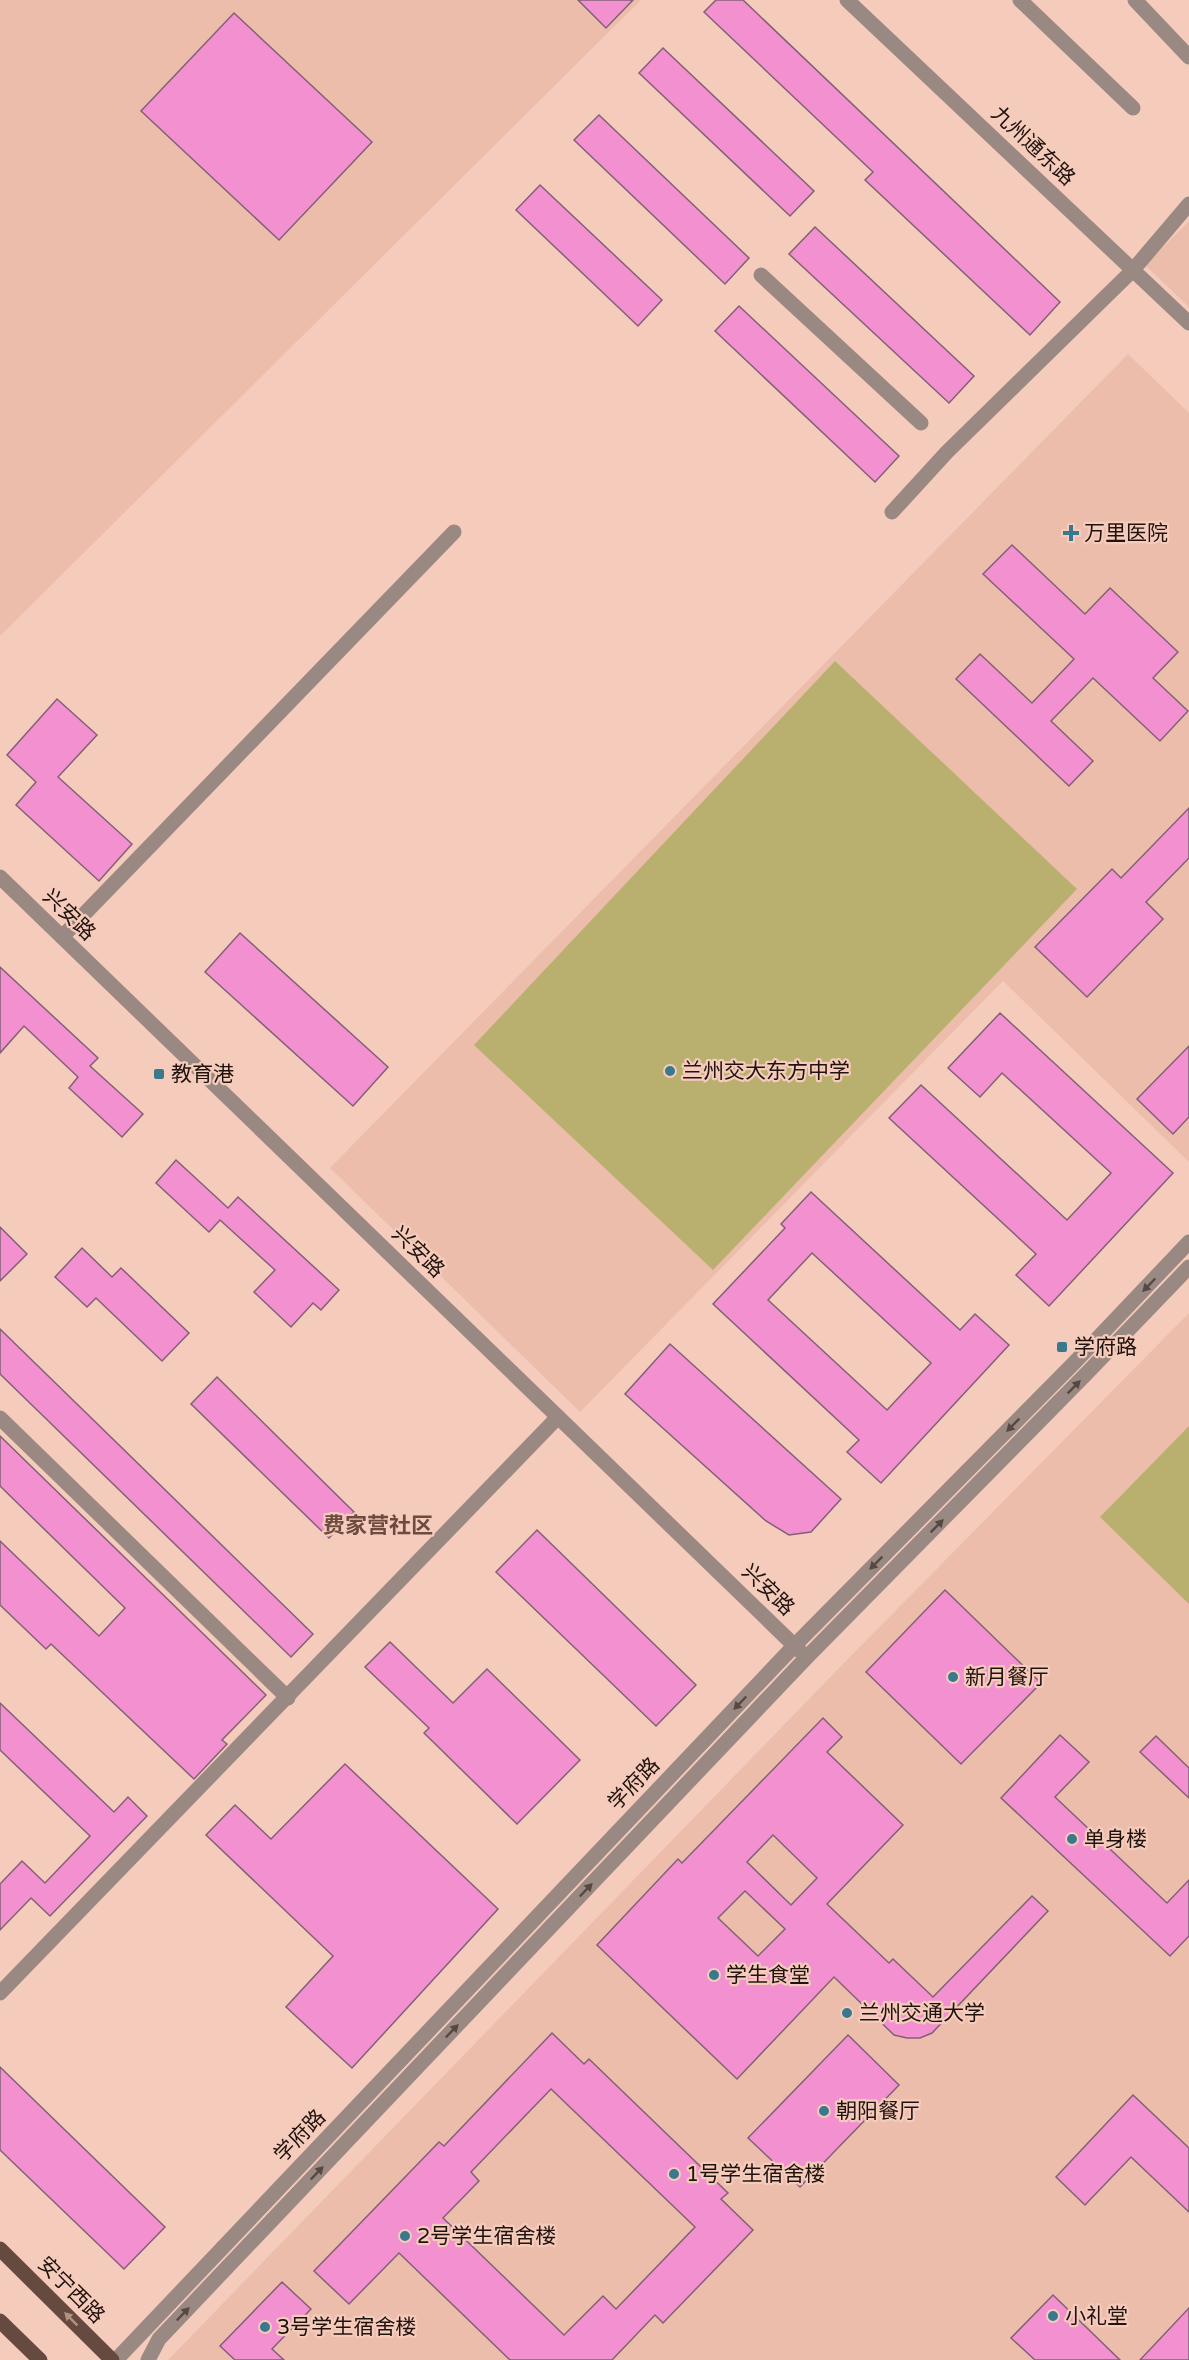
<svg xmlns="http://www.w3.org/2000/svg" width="1189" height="2360" font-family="'Varela Round','Noto Sans SC',sans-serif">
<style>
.built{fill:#edbdab}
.green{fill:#b9b070}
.building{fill:#f290d0;stroke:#826176;stroke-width:1.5;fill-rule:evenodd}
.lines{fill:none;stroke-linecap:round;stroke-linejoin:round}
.minor{stroke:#9a8982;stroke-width:15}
.major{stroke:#674a3f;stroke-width:15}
.oneway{fill:#574842}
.oneway2{fill:#b59184}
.poi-dot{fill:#3a798d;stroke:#f5cbbc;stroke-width:2}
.labels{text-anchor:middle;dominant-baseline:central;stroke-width:4.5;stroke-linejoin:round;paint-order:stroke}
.street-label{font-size:21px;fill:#20120d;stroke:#f5cbbc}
.poi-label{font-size:21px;fill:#20120d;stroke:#f5cbbc;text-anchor:start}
.neighbourhood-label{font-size:22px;font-weight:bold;fill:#6e4b3e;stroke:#f5cbbc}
</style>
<rect width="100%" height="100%" fill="#f5cbbc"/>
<g class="built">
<polygon points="0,0 641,0 0,636"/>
<polygon points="1189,221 1189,307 1145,265"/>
<polygon points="1128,354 1189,413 1189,1162 1003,981 580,1412 330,1168"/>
<polygon points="1189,1313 1189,2360 168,2360 842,1665"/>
</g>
<g class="green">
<polygon points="835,661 1077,889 713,1270 474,1045"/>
<polygon points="1189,1426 1189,1604 1100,1517"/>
</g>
<g class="building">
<polygon points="578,0 633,0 606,28"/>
<polygon points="716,0 743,0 1060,302 1030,335 865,180 873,172 704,12"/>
<polygon points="234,13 372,142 279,240 141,111"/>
<polygon points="663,48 814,191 790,216 639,73"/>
<polygon points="599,115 749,258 725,284 574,140"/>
<polygon points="540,185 662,300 638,326 516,210"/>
<polygon points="815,227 974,376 949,403 789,254"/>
<polygon points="739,306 899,456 875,482 715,331"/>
<polygon points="1012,545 1085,614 1110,588 1178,652 1153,678 1188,711 1160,741 1093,678 1051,721 1093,761 1069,786 956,679 980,654 1032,703 1074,659 983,574"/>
<polygon points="57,699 97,735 58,777 132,844 99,881 16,805 36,782 7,755"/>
<polygon points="1189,808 1189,858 1146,902 1163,919 1087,997 1035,947 1112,869 1121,878"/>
<polygon points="240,933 388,1067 353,1106 205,972"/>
<polygon points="0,967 98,1058 90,1066 143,1114 122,1137 69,1088 78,1077 24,1026 0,1053"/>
<polygon points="1000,1013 1173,1173 1049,1306 1016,1275 1036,1254 889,1118 921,1085 1067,1220 1111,1173 1002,1073 980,1097 948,1068"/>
<polygon points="1189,1046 1189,1117 1173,1134 1137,1099"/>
<polygon points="176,1160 228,1208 238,1197 339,1290 321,1310 313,1303 291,1327 254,1292 275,1270 220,1220 209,1232 156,1183"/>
<path d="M811,1192L960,1330L975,1314L1009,1345L881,1483L847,1452L859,1440L713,1304L785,1228L781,1224ZM812,1253L931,1363L887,1410L768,1300Z"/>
<polygon points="0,1227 27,1254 0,1281"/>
<polygon points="82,1248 112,1277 121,1268 189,1333 162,1361 96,1298 87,1307 55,1277"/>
<polygon points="0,1329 313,1634 291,1657 0,1374"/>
<polygon points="670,1344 841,1499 811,1532 789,1535 766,1521 625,1394"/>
<polygon points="217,1377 354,1512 329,1538 191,1404"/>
<polygon points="0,1436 266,1695 222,1740 227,1744 194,1779 51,1644 46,1649 0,1605 0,1541 99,1636 125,1608 0,1486"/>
<polygon points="537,1530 696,1685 656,1726 496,1572"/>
<polygon points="945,1590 1041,1683 961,1764 866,1672"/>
<polygon points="390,1642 453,1703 487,1669 580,1760 517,1824 424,1733 429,1728 365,1667"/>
<polygon points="0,1703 114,1812 128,1797 147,1816 50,1916 31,1898 0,1930 0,1884 22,1861 45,1883 90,1836 0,1750"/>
<path d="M823,1718L842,1737L827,1752L903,1825L827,1904L889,1963L893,1959L933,1997L1032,1896L1048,1911L932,2033L920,2038H907L894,2035L834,1977L737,2079L597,1945L678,1859L682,1863ZM773,1835L817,1878L791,1905L747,1862ZM745,1891L785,1929L758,1956L718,1918Z"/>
<polygon points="1060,1735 1089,1762 1055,1797 1167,1903 1189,1880 1189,1936 1170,1956 1001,1798"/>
<polygon points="1156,1736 1189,1768 1189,1798 1140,1752"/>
<polygon points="345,1764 498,1909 352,2068 286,2007 333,1956 206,1835 235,1805 271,1839"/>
<path d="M552,2033L584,2064L589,2059L728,2193L721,2199L753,2230L663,2323L655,2315L612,2360H510L399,2253L349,2304L314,2271L439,2142L444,2146ZM551,2089L695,2227L616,2309L603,2296L564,2335L443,2218L479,2181L471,2172Z"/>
<polygon points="848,2035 899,2085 800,2187 748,2138"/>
<polygon points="0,2067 165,2227 124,2269 0,2150"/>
<polygon points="1133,2095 1189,2148 1189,2212 1131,2157 1085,2205 1056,2177"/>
<polygon points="282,2282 311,2309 272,2349 284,2360 235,2360 220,2346"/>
<polygon points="1053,2295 1120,2360 1035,2360 1011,2338"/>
<polygon points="1189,2308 1189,2360 1140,2360"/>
</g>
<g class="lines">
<g class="minor">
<polyline points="847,0 1189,323"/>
<polyline points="1020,0 1133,108"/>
<polyline points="1135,0 1189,57"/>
<polyline points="761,275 921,423"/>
<polyline points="892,512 947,452 1133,270 1189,204"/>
<polyline points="0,877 800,1651"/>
<polyline points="62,937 454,532"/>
<polyline points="0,1418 288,1698"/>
<polyline points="0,1993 558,1417"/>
<polyline points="116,2360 795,1645 1074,1363 1189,1242"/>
<polyline points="148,2360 159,2339 807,1657 1086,1374 1189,1267"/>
</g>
<g class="major">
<polyline points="0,2249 112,2360"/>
<polyline points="0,2321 40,2360"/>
</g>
</g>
<defs><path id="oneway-solid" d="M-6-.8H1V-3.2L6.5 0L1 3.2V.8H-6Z" transform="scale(1.5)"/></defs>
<g class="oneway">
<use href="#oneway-solid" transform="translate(1149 1285) rotate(134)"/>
<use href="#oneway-solid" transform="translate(1074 1387) rotate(-45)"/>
<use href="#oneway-solid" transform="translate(1013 1425) rotate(135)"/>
<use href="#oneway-solid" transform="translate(937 1526) rotate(-45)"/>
<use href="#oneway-solid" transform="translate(876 1563) rotate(135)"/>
<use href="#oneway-solid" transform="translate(740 1703) rotate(134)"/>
<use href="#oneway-solid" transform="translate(586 1890) rotate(-46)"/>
<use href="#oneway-solid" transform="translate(452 2031) rotate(-46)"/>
<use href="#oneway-solid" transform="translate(317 2173) rotate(-46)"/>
<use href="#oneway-solid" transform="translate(183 2314) rotate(-46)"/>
</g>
<use class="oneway2" href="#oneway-solid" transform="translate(71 2319) rotate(-135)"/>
<g class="poi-dot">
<path d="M1068 524h6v6h6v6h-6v6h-6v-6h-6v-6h6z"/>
<circle cx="670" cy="1071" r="6"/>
<rect x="153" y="1068" width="12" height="12" rx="3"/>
<rect x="1056" y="1341" width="12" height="12" rx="3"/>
<circle cx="953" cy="1677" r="6"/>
<circle cx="1072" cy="1839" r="6"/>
<circle cx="714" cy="1975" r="6"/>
<circle cx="847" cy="2013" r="6"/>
<circle cx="824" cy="2111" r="6"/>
<circle cx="674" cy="2174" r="6"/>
<circle cx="405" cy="2236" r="6"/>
<circle cx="1053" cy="2316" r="6"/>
<circle cx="265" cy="2327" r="6"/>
</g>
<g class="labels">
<g class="street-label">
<text transform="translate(1033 146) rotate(43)">九州通东路</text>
<text transform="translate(69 915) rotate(44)">兴安路</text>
<text transform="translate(418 1252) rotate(44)">兴安路</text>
<text transform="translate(768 1590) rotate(44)">兴安路</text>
<text transform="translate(634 1784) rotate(-46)">学府路</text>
<text transform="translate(300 2136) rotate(-46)">学府路</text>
<text transform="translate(71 2290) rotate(45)">安宁西路</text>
</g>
<g class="poi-label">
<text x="1084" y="533">万里医院</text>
<text x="682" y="1071">兰州交大东方中学</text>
<text x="171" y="1074">教育港</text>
<text x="1074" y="1347">学府路</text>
<text x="965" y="1677">新月餐厅</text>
<text x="1084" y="1839">单身楼</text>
<text x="726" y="1975">学生食堂</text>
<text x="859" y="2013">兰州交通大学</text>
<text x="836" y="2111">朝阳餐厅</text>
<text x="686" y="2174">1号学生宿舍楼</text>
<text x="417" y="2236">2号学生宿舍楼</text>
<text x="1065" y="2316">小礼堂</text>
<text x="277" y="2327">3号学生宿舍楼</text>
</g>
<g class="neighbourhood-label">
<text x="378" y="1526">费家营社区</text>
</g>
</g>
</svg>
